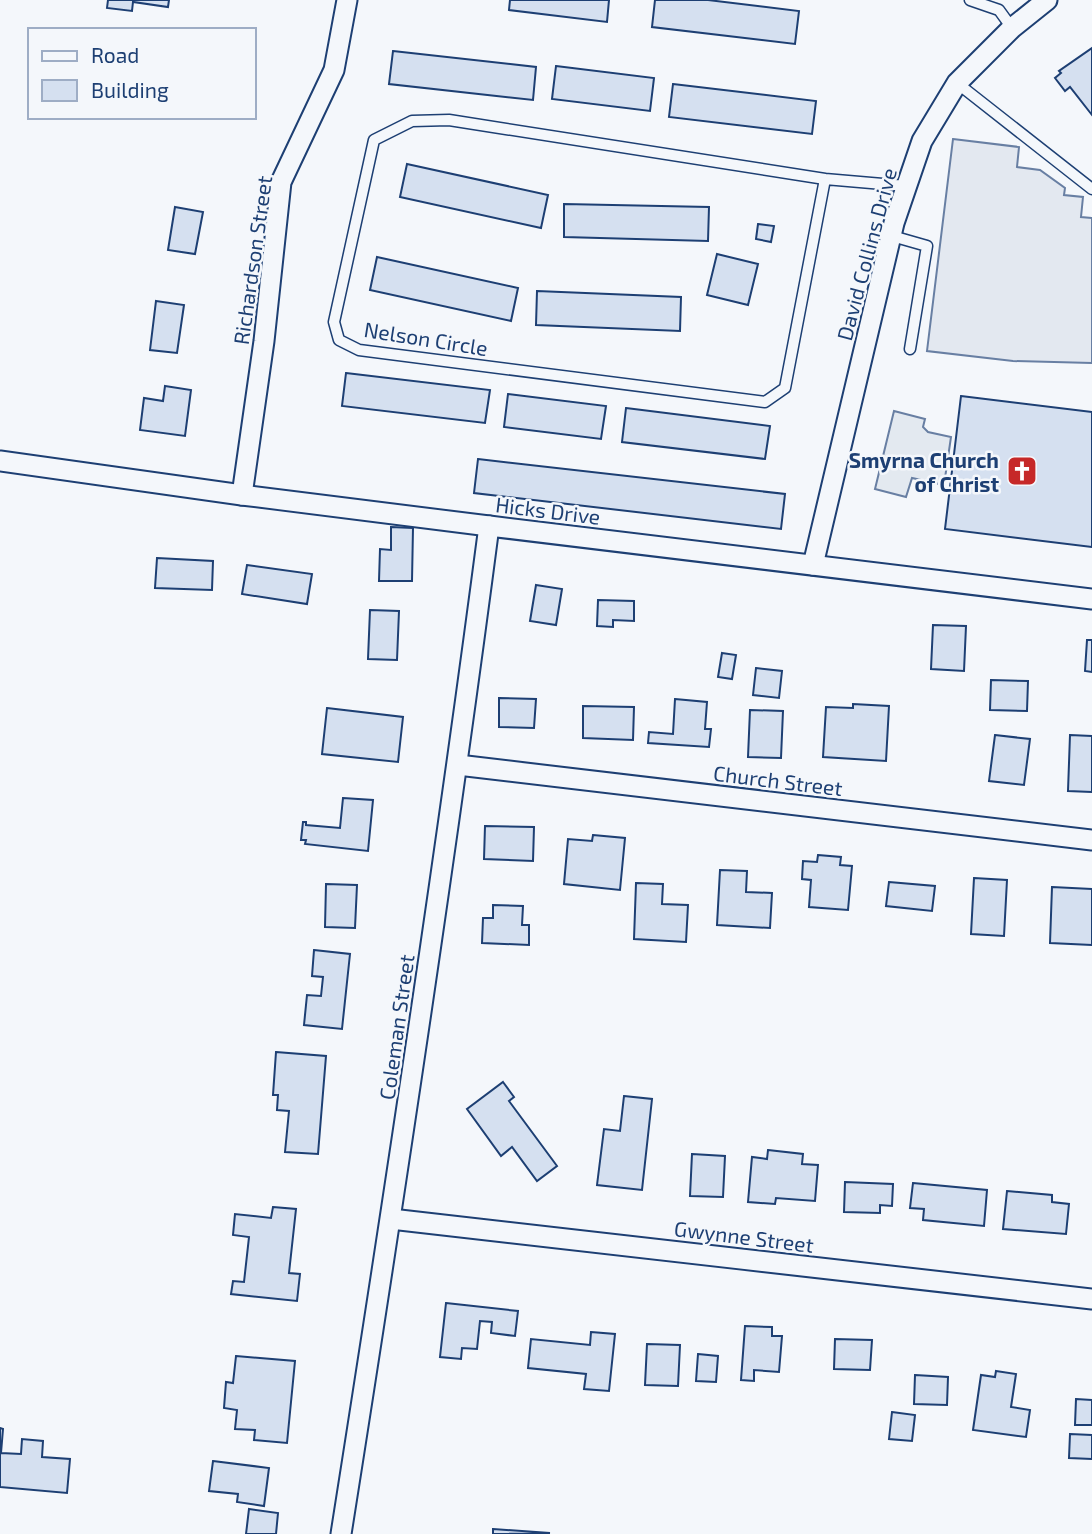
<svg xmlns="http://www.w3.org/2000/svg" width="1092" height="1534" font-family="'Exo 2',sans-serif">
<style>
.green{fill:#e3e9f0;stroke:#687fa3;stroke-width:2}
.parking{fill:#e3e8f0;stroke:#687fa3;stroke-width:2}
.building{fill:#d5e0f0;stroke:#1d3f73;stroke-width:2}
.lines{fill:none;stroke-linecap:round;stroke-linejoin:round}
.service-casing{stroke:#1d3f73;stroke-width:13}
.minor-casing{stroke:#1d3f73;stroke-width:23}
.service{stroke:#f4f7fb;stroke-width:10}
.minor{stroke:#f4f7fb;stroke-width:19}
.labels{text-anchor:middle;dominant-baseline:central;stroke-width:5;stroke-linejoin:round;paint-order:stroke}
.street-label{font-size:21px;fill:#1d3f73;stroke:#f4f7fb}
.poi-label{font-size:21px;font-weight:bold;fill:#1d3f73;stroke:#f4f7fb;text-anchor:end}
</style>
<rect width="100%" height="100%" fill="#f4f7fb"/>
<polygon class="green" points="894,411 925,419 923,427 928,432 951,437 944,485 912,478 906,497 875,489"/>
<polygon class="parking" points="953,139 1019,147 1017,167 1040,170 1065,188 1064,195 1083,197 1081,217 1092,218 1092,363 1013,361 927,351"/>
<g class="building">
<polygon points="108,0 169,0 168,7 133,2 132,11 107,8"/>
<polygon points="510,0 609,0 607,22 509,10"/>
<polygon points="655,0 708,0 799,11 795,44 652,27"/>
<polygon points="1092,48 1092,115 1070,87 1065,91 1055,78 1061,73 1059,71"/>
<polygon points="393,51 536,67 533,100 389,84"/>
<polygon points="556,66 654,78 650,111 552,99"/>
<polygon points="673,84 816,101 812,134 669,117"/>
<polygon points="407,164 548,195 541,228 400,197"/>
<polygon points="564,204 709,207 708,241 564,237"/>
<polygon points="175,207 203,212 195,254 168,250"/>
<polygon points="758,224 774,226 771,242 756,239"/>
<polygon points="717,254 758,264 748,305 707,295"/>
<polygon points="377,257 518,288 511,321 370,290"/>
<polygon points="537,291 681,297 680,331 536,325"/>
<polygon points="156,301 184,305 177,353 150,350"/>
<polygon points="346,373 490,390 485,423 342,406"/>
<polygon points="165,386 191,390 185,436 140,430 144,398 163,401"/>
<polygon points="508,394 606,406 601,439 504,427"/>
<polygon points="961,396 1092,412 1092,547 945,529"/>
<polygon points="626,408 770,426 765,459 622,442"/>
<polygon points="478,459 785,494 781,529 474,493"/>
<polygon points="391,527 413,528 412,581 379,581 380,549 391,550"/>
<polygon points="157,558 213,561 212,590 155,588"/>
<polygon points="247,565 312,574 307,604 242,594"/>
<polygon points="536,585 562,589 556,625 530,621"/>
<polygon points="598,600 634,601 634,621 613,620 613,627 597,626"/>
<polygon points="370,610 399,611 397,660 368,659"/>
<polygon points="933,625 966,626 964,671 931,669"/>
<polygon points="1087,640 1092,640 1092,672 1085,671"/>
<polygon points="722,653 736,655 732,679 718,677"/>
<polygon points="756,668 782,671 779,698 753,695"/>
<polygon points="991,680 1028,681 1027,711 990,710"/>
<polygon points="499,698 536,699 534,728 499,727"/>
<polygon points="675,699 707,702 705,729 711,729 709,747 648,743 649,732 673,734"/>
<polygon points="853,704 889,706 886,761 823,757 826,707 853,708"/>
<polygon points="583,706 634,707 633,740 583,738"/>
<polygon points="327,708 403,717 398,762 322,754"/>
<polygon points="750,710 783,711 781,758 748,757"/>
<polygon points="995,735 1030,739 1024,785 989,781"/>
<polygon points="1070,735 1092,736 1092,792 1068,791"/>
<polygon points="343,798 373,800 368,851 305,844 306,840 301,840 303,822 306,822 306,825 340,828"/>
<polygon points="485,826 534,827 533,861 484,859"/>
<polygon points="593,835 625,838 620,890 564,884 568,839 592,841"/>
<polygon points="818,855 841,857 840,865 852,866 848,910 809,907 811,880 802,879 803,861 817,862"/>
<polygon points="720,870 747,871 746,892 772,893 770,928 717,925"/>
<polygon points="974,878 1007,880 1004,936 971,934"/>
<polygon points="889,882 935,886 932,911 886,906"/>
<polygon points="636,883 663,884 662,904 688,905 686,942 634,939"/>
<polygon points="326,884 357,885 355,928 325,927"/>
<polygon points="1052,887 1092,889 1092,945 1050,943"/>
<polygon points="493,905 523,906 522,925 529,925 529,945 482,943 483,918 493,918"/>
<polygon points="314,950 350,954 342,1029 304,1025 307,995 321,996 323,977 312,976"/>
<polygon points="276,1052 326,1056 318,1154 285,1152 289,1111 277,1110 278,1095 273,1095"/>
<polygon points="503,1082 514,1097 509,1101 557,1166 537,1181 512,1147 501,1156 467,1109"/>
<polygon points="624,1096 652,1099 642,1190 597,1185 604,1129 620,1131"/>
<polygon points="768,1150 803,1154 802,1164 818,1165 815,1201 776,1198 775,1204 748,1202 752,1157 767,1159"/>
<polygon points="692,1154 725,1156 723,1197 690,1196"/>
<polygon points="845,1182 893,1184 892,1206 880,1205 880,1213 844,1212"/>
<polygon points="913,1183 987,1190 984,1226 923,1220 924,1209 910,1208"/>
<polygon points="1007,1191 1052,1195 1052,1202 1069,1204 1066,1234 1003,1229"/>
<polygon points="273,1207 296,1209 289,1273 300,1274 297,1301 231,1294 233,1281 244,1282 249,1237 233,1235 235,1214 271,1218"/>
<polygon points="446,1303 518,1311 515,1336 491,1333 492,1322 480,1321 477,1349 462,1348 461,1359 440,1357"/>
<polygon points="745,1326 772,1327 772,1336 782,1336 779,1372 754,1370 754,1381 741,1380"/>
<polygon points="591,1332 615,1334 609,1391 584,1389 586,1374 528,1368 531,1339 590,1345"/>
<polygon points="835,1339 872,1340 870,1370 834,1369"/>
<polygon points="647,1344 680,1345 678,1386 645,1385"/>
<polygon points="698,1354 718,1356 716,1382 696,1381"/>
<polygon points="236,1356 295,1361 287,1443 254,1440 255,1430 235,1429 237,1410 224,1408 226,1382 233,1383"/>
<polygon points="996,1371 1016,1374 1011,1407 1030,1410 1026,1437 973,1430 981,1375 995,1377"/>
<polygon points="915,1375 948,1377 947,1405 914,1404"/>
<polygon points="1076,1399 1092,1400 1092,1425 1075,1425"/>
<polygon points="892,1412 915,1415 912,1441 889,1439"/>
<polygon points="0,1428 3,1429 1,1453 21,1454 22,1439 43,1441 42,1457 70,1459 67,1493 0,1487"/>
<polygon points="1070,1434 1092,1435 1092,1459 1069,1458"/>
<polygon points="213,1461 269,1468 264,1506 237,1502 238,1494 209,1491"/>
<polygon points="249,1509 278,1513 276,1534 246,1534"/>
<polygon points="493,1529 550,1533 493,1534"/>
</g>
<g class="lines">
<g class="service-casing">
<g id="service">
<polyline points="970,0 999,10 1012,28"/>
<polyline points="957,83 1092,189"/>
<polyline points="825,179 449,120 412,121 374,140 334,322 339,340 359,350 765,402 785,388 825,179 906,186"/>
<polyline points="892,236 927,246 910,349"/>
</g>
</g>
<g class="minor-casing">
<g id="minor">
<polyline points="0,461 242,495 489,526 1092,599"/>
<polyline points="242,495 264,341 281,182 334,70 347,0"/>
<polyline points="813,565 894,223 922,141 957,83 1012,28 1047,0"/>
<polyline points="458,765 1092,840"/>
<polyline points="391,1219 1092,1299"/>
<path d="M341,1534C394,1199 445,863 489,526"/>
</g>
</g>
<use href="#service" class="service"/>
<use href="#minor" class="minor"/>
</g>
<defs>
<g id="church-square" transform="scale(1.575)"><rect x="-9" y="-9" width="18" height="18" rx="4" fill="#c62828" stroke="#f4f7fb"/><path d="M-1.2-6h2.4v3.5h3.3v2.4h-3.3V6h-2.4V-.1h-3.3v-2.4h3.3Z" fill="#fff"/></g>
</defs>
<g fill-rule="evenodd">
<use href="#church-square" x="1022" y="471"/>
</g>
<g class="labels">
<g class="street-label">
<text transform="translate(866 254) rotate(-75)">David Collins Drive</text>
<text transform="translate(252 260) rotate(-82)">Richardson Street</text>
<text transform="translate(426 338) rotate(9)">Nelson Circle</text>
<text transform="translate(548 510) rotate(7)">Hicks Drive</text>
<text transform="translate(778 780) rotate(7)">Church Street</text>
<text transform="translate(396 1027) rotate(-82)">Coleman Street</text>
<text transform="translate(744 1236) rotate(7)">Gwynne Street</text>
</g>
<g class="poi-label">
<text x="999" y="459">Smyrna Church<tspan x="999" dy="24">of Christ</tspan></text>
</g>
</g>
<rect x="28" y="28" width="228" height="91" fill="#f4f7fb" stroke="#9eadc5" stroke-width="2"/>
<rect x="42" y="51" width="35" height="10" fill="#f4f7fb" stroke="#9eadc5" stroke-width="2"/>
<text x="91" y="63" font-size="21" fill="#1d3f73">Road</text>
<rect x="42" y="80" width="35" height="21" fill="#d5e0f0" stroke="#9eadc5" stroke-width="2"/>
<text x="91" y="98" font-size="21" fill="#1d3f73">Building</text>
</svg>
